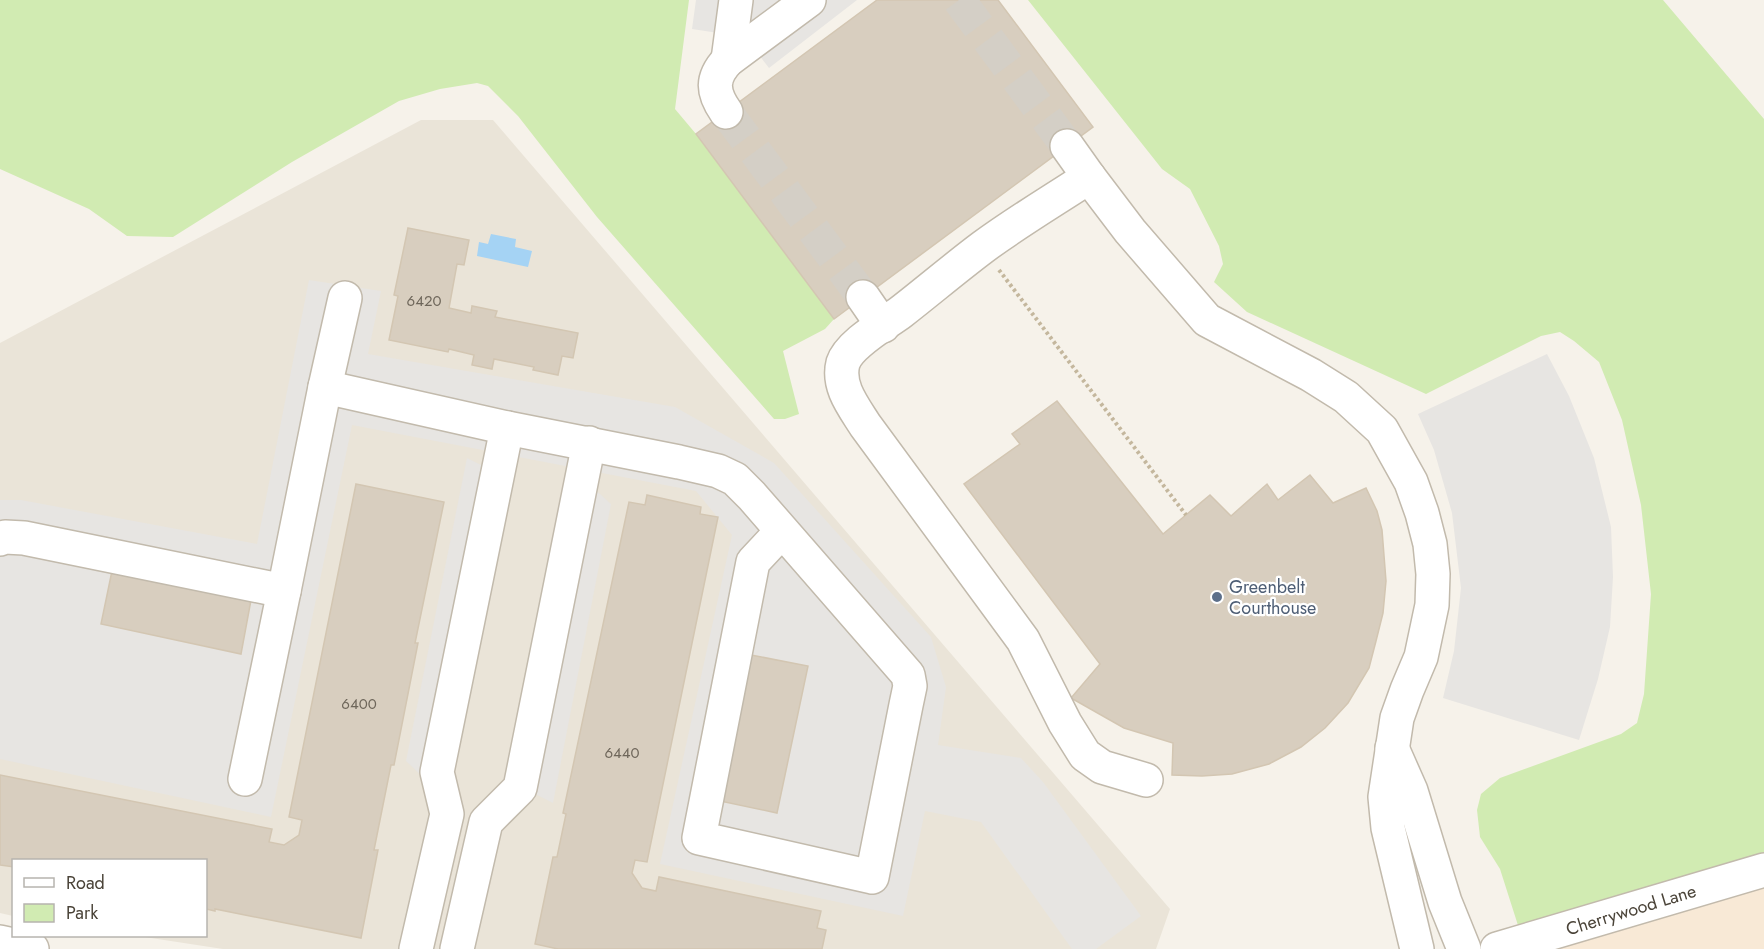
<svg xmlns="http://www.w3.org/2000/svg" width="1764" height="949" font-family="Jost,sans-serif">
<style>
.residential{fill:#eae4d8}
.commercial{fill:#f8e9d6}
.green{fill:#d1ebb2}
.parking{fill:#e7e5e2;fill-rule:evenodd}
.water{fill:#a5d3f4}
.building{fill:#d8cebf;stroke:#d3c6b2;stroke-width:1.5}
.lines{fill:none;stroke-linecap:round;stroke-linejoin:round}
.minor-tunnel{stroke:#d4cfc6;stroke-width:33;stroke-dasharray:33 16;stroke-linecap:butt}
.minor-casing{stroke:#c2baac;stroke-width:36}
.path{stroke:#c4b79d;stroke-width:4;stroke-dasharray:3 3;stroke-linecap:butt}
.minor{stroke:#fff;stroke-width:33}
.service-dot{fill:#5c6f8a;stroke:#fff;stroke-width:2}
.labels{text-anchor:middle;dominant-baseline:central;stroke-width:4.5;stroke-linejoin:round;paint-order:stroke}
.number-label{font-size:15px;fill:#6e665a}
.service-label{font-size:18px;fill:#4e5e75;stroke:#fff;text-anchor:start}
.street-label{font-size:18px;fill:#4a4338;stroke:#fff}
</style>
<rect width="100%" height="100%" fill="#f6f2ea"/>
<polygon class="residential" points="421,120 493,120 1170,909 1156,949 223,949 138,936 206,936 206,860 14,860 13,916 0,913 0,343"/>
<polygon class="commercial" points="1764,870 1764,949 1497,949"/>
<g class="green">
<polygon points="0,0 689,0 675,109 696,134 834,319 825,329 783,351 799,414 785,419 774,419 597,217 518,116 488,86 477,83 440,89 399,101 292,162 173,237 127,236 89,209 0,169"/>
<polygon points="1028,0 1663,0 1764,119 1764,870 1523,941 1500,869 1480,837 1477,810 1481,794 1500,778 1621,734 1637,723 1644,694 1651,594 1641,505 1622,420 1599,362 1574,341 1560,332 1541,336 1426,394 1247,312 1214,282 1223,264 1219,246 1190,189 1162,169"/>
</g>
<g class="parking">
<polygon points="696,0 857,0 769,68 745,37 692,29"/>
<path d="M309,280L381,291L368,354L675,407L774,463L931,637L946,687L938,745L1021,758L1043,782L1141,916L1096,949H1072L981,822L925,811L903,916L660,864L732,535L696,491L352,425L271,817L0,759V500H21L257,544ZM112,571L251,601L240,654L101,624ZM752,655L808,667L721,800Z"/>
<polygon points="1547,354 1569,396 1594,458 1611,527 1613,577 1610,627 1598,679 1579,740 1443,698 1454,651 1461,588 1452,513 1434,450 1418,414"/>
<polygon points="467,458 487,468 427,781 406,761"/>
<polygon points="590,485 611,504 553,803 531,792"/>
</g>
<polygon class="water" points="491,234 516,239 515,247 532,251 528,267 477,256 479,242 488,244"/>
<g class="building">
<polygon points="877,0 998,0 1093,127 834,319 696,134"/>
<polygon points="408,228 469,240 464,265 457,264 449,308 471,313 472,306 497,311 495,317 578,333 573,358 562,356 558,375 533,370 534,367 494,359 492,369 472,365 474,355 449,349 448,352 389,340 398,296 394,295"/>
<polygon points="1057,401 1163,534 1210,495 1231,516 1267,484 1278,500 1310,475 1333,503 1366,488 1377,511 1382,530 1386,581 1383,613 1376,641 1369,668 1348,703 1325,728 1301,747 1269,764 1232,774 1202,776 1172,775 1173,743 1124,728 1071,698 1100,664 964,484 1020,444 1012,434"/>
<polygon points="356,484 444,502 415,643 418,643 394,765 391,765 374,850 378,850 361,938 215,909 215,911 206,909 206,860 14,860 14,867 0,865 0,775 272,829 269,842 284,845 299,835 302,820 289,817"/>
<polygon points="647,495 701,507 700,514 718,517 647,862 635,860 632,873 642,888 656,891 659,877 821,911 817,928 826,930 822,949 558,949 535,944 553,857 557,857 566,814 563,813 629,502 645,505"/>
<polygon points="112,571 251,600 241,654 101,624"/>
<polygon points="751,655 808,666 777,813 720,801"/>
</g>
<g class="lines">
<g class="minor-tunnel">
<polyline points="959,0 1067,146"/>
<polyline points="726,112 863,297"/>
</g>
<g class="minor-casing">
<g id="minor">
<polyline points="728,60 736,0"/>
<path d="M726,112C712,92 711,78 728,60L809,0"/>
<polyline points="1067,146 1089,177"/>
<polyline points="863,297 883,326"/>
<polyline points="325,387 345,298"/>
<polyline points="0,539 5,537 24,538 284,591 325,387 507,428 679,462 718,471 735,479 752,496 908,675 910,686 906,705 872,877 699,838 753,562 782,531"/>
<polyline points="1392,748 1411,791 1445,902 1464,949"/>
<polyline points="245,779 284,591"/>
<path d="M1146,780L1102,767L1085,755L1065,723L1023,640L865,425C853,406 837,386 843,363C849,344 885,324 901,312C928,291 955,268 983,247C1017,222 1054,200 1089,177L1130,231L1207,320L1311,375L1346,397L1382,430L1411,482L1422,513L1430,544L1433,574L1432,605L1421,657L1407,690L1397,718L1385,797L1388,828L1417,949"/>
<polyline points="0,942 32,949"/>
<polyline points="416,949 447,814 437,772 507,428"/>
<polyline points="457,949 486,822 520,788 589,443"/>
<polyline points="1497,949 1764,870"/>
</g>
</g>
<polyline class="path" points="999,270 1186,515"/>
<use href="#minor" class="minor"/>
</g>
<circle class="service-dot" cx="1217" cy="597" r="6"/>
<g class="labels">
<g class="number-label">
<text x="424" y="301">6420</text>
<text x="359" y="704">6400</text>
<text x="622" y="753">6440</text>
</g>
<g class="service-label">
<text x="1229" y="587">Greenbelt<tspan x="1229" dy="21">Courthouse</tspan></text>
</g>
<g class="street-label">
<text transform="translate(1631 910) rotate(-17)">Cherrywood Lane</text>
</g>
</g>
<rect x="12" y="859" width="195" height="78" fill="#ffffff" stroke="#b7b4af" stroke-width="1.5"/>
<rect x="24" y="878" width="30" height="9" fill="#ffffff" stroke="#b7b4af" stroke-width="1.5"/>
<text x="66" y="889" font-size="18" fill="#4a4338">Road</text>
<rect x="24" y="904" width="30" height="18" fill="#d1ebb2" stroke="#b7b4af" stroke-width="1.5"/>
<text x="66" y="919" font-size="18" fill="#4a4338">Park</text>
</svg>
